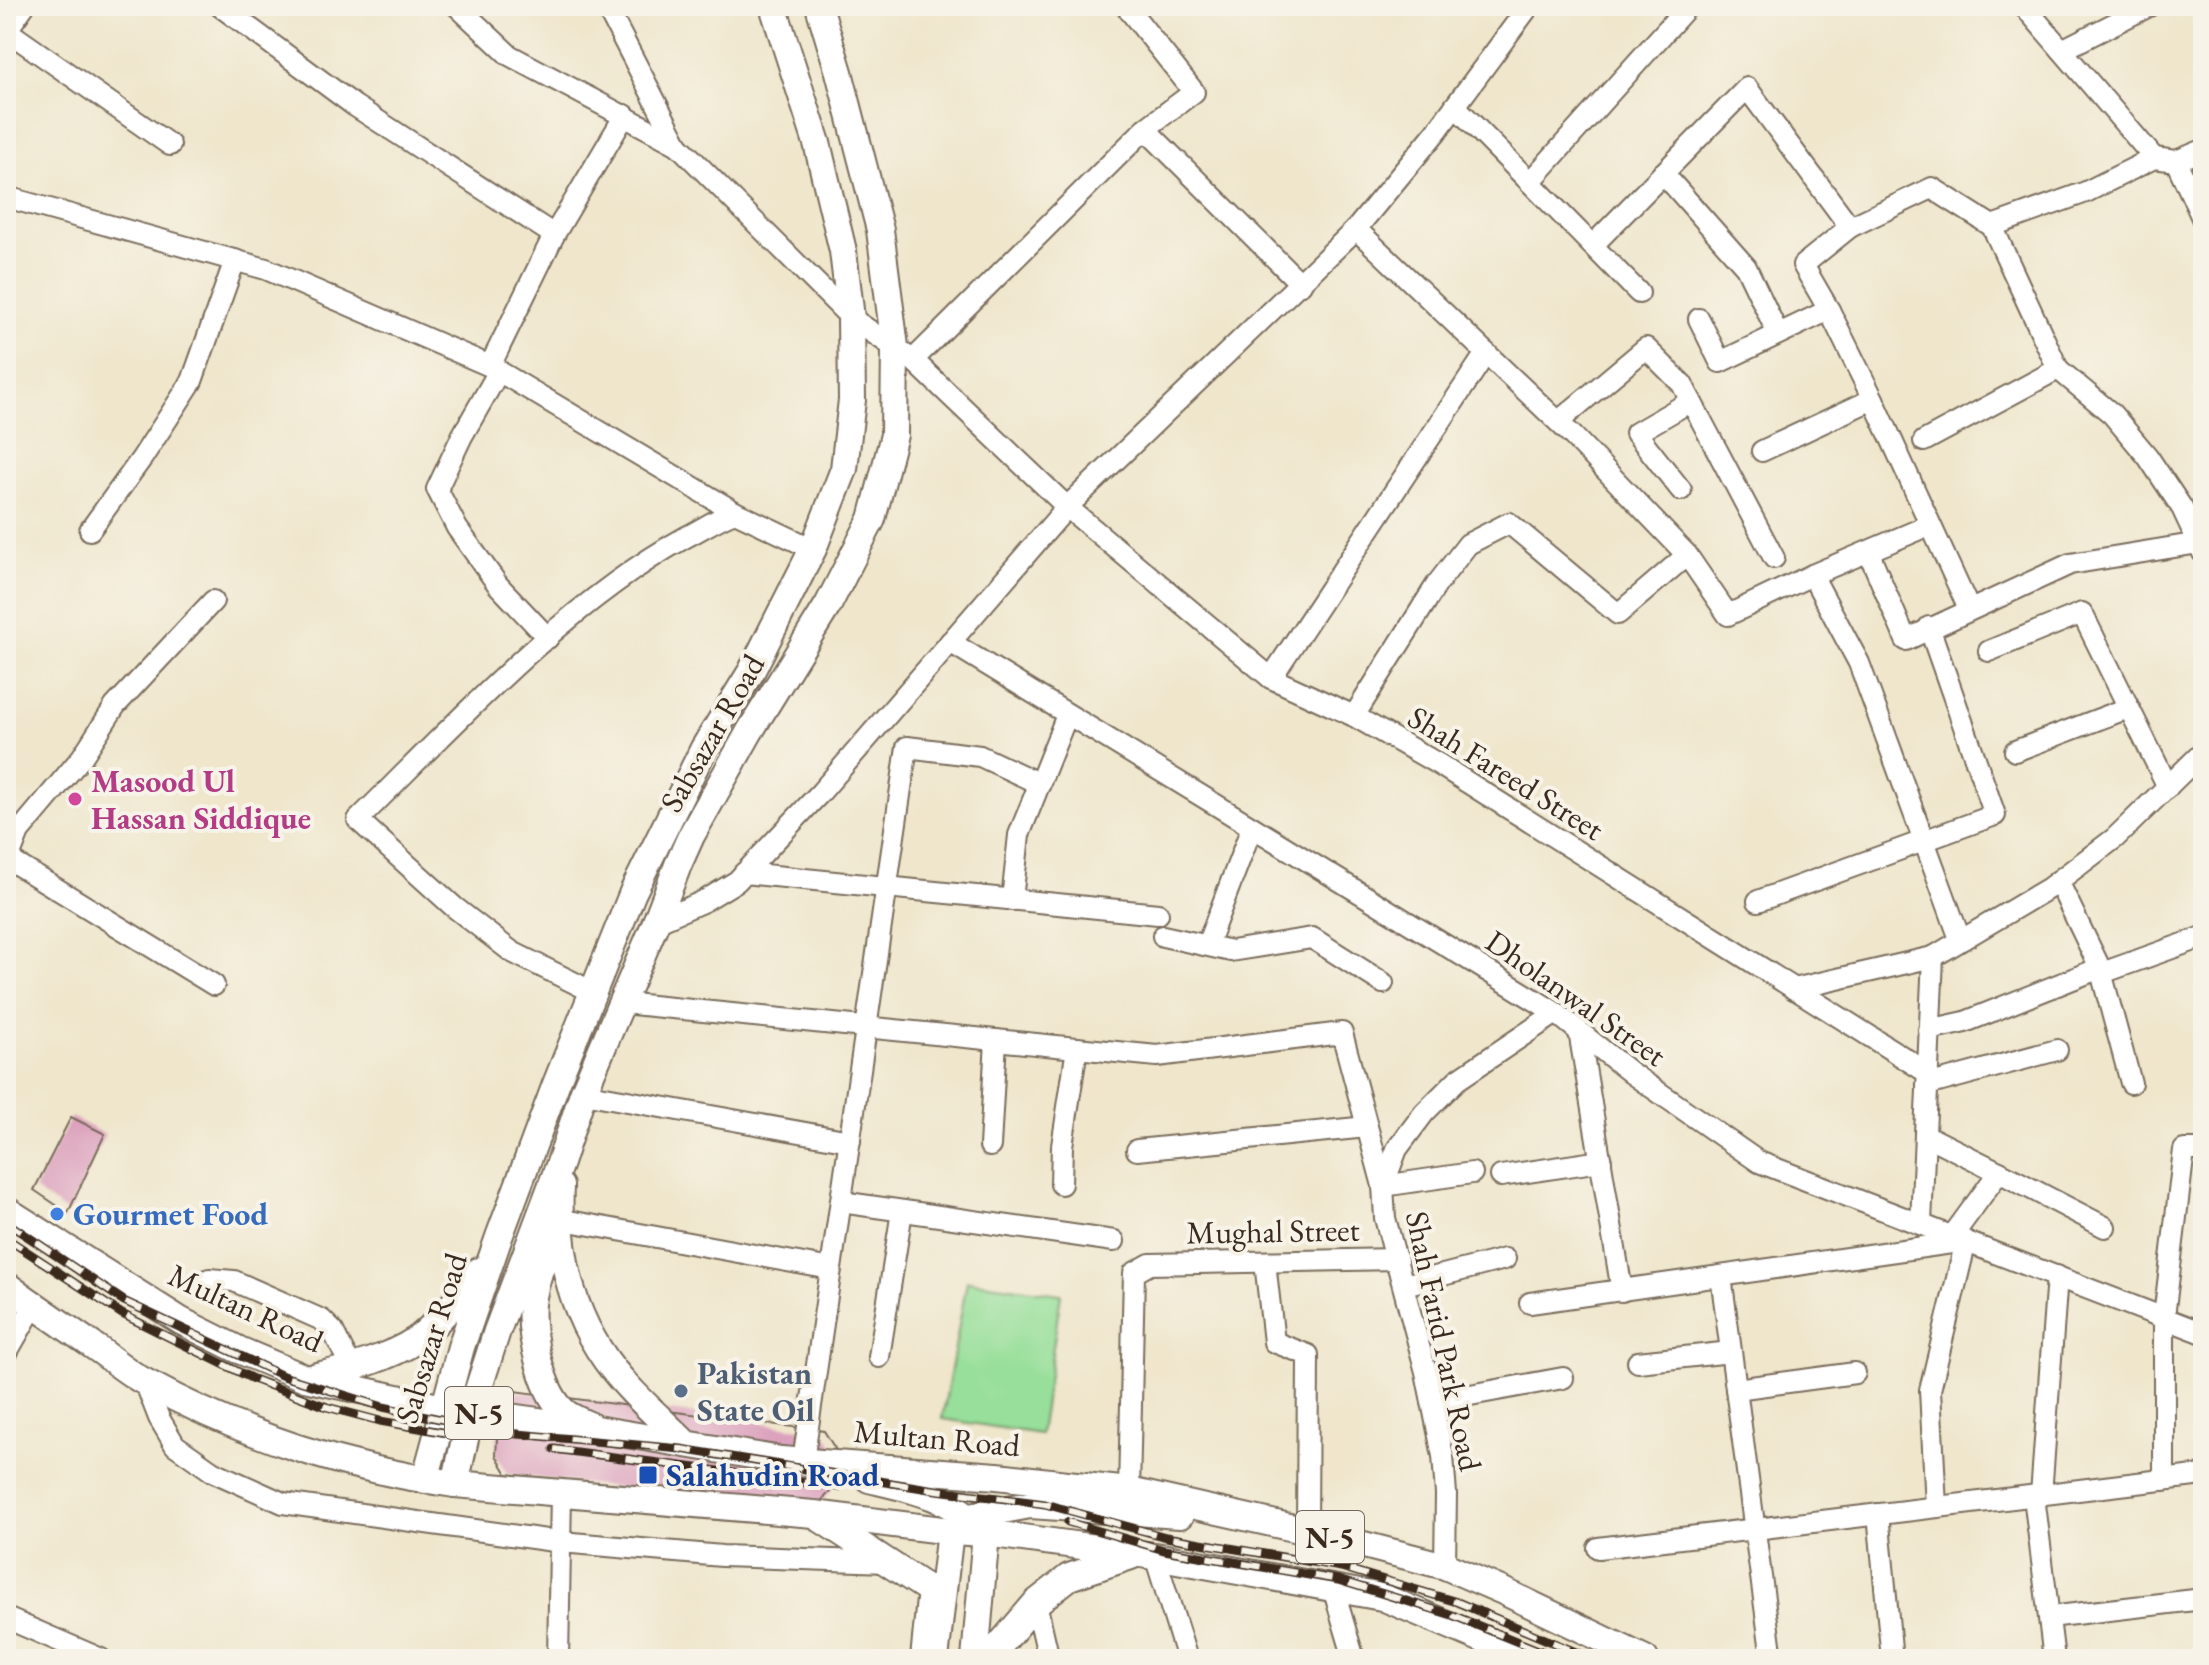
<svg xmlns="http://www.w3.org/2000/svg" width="2209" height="1665" font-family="'EB Garamond',serif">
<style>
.green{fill:#97df9a;stroke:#69845c;stroke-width:2}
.building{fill:#dca1bd}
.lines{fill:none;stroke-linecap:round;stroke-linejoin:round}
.minor-casing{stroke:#7a6c5b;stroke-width:24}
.major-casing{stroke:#7a6c5b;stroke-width:30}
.minor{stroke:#fff;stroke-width:20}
.major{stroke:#fff;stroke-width:26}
.rail-casing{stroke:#3b2a1e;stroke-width:9}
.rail{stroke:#f7f3e8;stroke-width:6;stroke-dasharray:18;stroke-linecap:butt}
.hotel-dot{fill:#d1479c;stroke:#f7f3e8;stroke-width:3}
.shop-dot{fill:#3f7fe0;stroke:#f7f3e8;stroke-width:3}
.service-dot{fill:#5c6f8a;stroke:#f7f3e8;stroke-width:3}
.transit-dot{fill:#1a4fb4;stroke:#f7f3e8;stroke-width:3}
.labels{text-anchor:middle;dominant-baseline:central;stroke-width:8;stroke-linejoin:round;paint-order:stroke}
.shield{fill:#f7f3e8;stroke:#73665b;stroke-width:2}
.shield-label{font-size:30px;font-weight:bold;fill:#3b2a1e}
.street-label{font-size:32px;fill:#3b2a1e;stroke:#f7f3e8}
.hotel-label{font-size:32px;font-weight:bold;fill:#b23c85;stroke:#f7f3e8;text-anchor:start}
.shop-label{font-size:32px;font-weight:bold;fill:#366cbe;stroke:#f7f3e8;text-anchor:start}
.service-label{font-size:32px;font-weight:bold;fill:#4e5e75;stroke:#f7f3e8;text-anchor:start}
.transit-label{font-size:32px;font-weight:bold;fill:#164399;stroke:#f7f3e8;text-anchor:start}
</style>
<rect width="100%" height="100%" fill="#f7f3e8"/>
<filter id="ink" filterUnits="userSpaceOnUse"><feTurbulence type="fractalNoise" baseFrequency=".0125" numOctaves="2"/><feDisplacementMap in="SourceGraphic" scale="16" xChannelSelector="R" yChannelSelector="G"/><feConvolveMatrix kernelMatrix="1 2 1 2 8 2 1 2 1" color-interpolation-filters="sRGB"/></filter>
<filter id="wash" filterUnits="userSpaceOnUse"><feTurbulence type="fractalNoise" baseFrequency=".006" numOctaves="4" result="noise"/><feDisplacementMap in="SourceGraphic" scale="32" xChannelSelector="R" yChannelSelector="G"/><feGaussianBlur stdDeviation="1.8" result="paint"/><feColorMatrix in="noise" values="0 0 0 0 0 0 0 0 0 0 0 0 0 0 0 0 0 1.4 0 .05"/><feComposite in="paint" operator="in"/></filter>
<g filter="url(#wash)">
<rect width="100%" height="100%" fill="#efe6cc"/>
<polygon class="green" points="967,1281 1061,1294 1040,1434 942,1419"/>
<g id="blocks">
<g class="building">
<polygon points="71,1117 105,1134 68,1213 34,1190"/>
<polygon points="514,1391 824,1431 839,1455 841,1472 830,1492 816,1506 780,1508 507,1474 496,1455 498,1423 506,1401"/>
</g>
</g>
</g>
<g filter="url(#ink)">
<use href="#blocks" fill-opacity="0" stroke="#7a6c5b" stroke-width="2"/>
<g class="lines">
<g class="minor-casing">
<g id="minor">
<polyline points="220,6 355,106 554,235"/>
<polyline points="457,6 509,55 678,145 851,318 913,360 1067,507 1271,678 1354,716 1440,765 1928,1073"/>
<polyline points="606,6 678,145"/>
<polyline points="1126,6 1194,92 1145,129"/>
<polyline points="2024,6 2154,158"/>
<polyline points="6,30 170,145"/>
<polyline points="7,30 24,6"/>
<polyline points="2062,50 2149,6"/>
<polyline points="1455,106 1639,293"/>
<polyline points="625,115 554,235 490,366 735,512 813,549"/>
<polyline points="2203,150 2176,161 2154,158 2086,192 1992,226 2058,369 2112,414 2148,457 2182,508 2203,553"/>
<polyline points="2176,161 2203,220"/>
<polyline points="1663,173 1746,267 1778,334"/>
<polyline points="1530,182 1688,6"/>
<polyline points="6,197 266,269 490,366"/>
<polyline points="1356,229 1573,436 1687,555 1728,615 1812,575 1930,525"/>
<polyline points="1593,245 1747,88 1850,227 1932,188 1992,226"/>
<polyline points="1699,319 1720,362 1829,310 1803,265 1850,227"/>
<polyline points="913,360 1145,129 1301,284"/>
<polyline points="499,371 462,436 437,489 457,528 498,585 548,638"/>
<polyline points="1873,399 1969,609"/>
<polyline points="1559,421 1646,348 1682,384 1774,558"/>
<polyline points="1924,441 2058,369"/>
<polyline points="1762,451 1873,399 1829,310"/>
<polyline points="1681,490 1636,433 1691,401"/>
<polyline points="90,530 142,458 192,381 235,260"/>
<polyline points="1869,553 1906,640 2070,564 2199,543"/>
<polyline points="1812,575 1859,663 1960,939"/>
<polyline points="950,642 1556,1013 1631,1073 1759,1162 2203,1333"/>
<polyline points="1989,651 2082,613 2168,787"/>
<polyline points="1271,678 1486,353"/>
<polyline points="1354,716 1437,584 1468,544 1509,523 1618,614 1687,555"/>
<polyline points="2015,751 2128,708"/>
<polyline points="8,859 214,985"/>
<polyline points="6,865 19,832 82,757 115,706 213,601"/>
<polyline points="744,873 1158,914"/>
<polyline points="2058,881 2100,968 2131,1083"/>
<polyline points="1012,900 1019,835 1067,715"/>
<polyline points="1758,901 1995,815 1929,627"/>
<polyline points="656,922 704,901 737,881 821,792 1067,507 1356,229 1436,132 1529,6"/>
<polyline points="1163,936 1231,951 1312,938 1383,983"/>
<polyline points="1207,945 1252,827"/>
<polyline points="2102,973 2203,937"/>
<polyline points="1794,989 1933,957"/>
<path d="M593,992L512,952L454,907L358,820C456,723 565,604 686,537C702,529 718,518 735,512"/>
<polyline points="622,1003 1157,1056 1342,1033 1383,1186 1472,1173"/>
<polyline points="1929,1030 1965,1022 2100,968"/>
<polyline points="1579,1031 1622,1291"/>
<polyline points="1927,1085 2057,1050"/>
<polyline points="583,1093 850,1141"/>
<polyline points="1925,1135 1999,1172"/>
<polyline points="990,1146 996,1040"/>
<polyline points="1137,1150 1367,1127"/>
<polyline points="1501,1176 1601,1161"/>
<polyline points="1061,1184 1062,1146 1077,1048"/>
<polyline points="841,1202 1114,1241"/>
<polyline points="558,1219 831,1269"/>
<polyline points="1921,1223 1933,957 2049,888 2115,838 2203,752"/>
<polyline points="1953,1235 1999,1172 2105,1227"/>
<polyline points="1265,1262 1274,1342 1308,1355 1307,1532"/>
<polyline points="1721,1276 1772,1659"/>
<polyline points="209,1279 234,1281 322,1320 333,1331 352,1369"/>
<polyline points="1404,1285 1505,1259"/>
<polyline points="1530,1303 1966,1241 1930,1390 1936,1507"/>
<polyline points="6,1354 34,1305"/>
<polyline points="879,1357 902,1211"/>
<polyline points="1638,1362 1731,1352"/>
<polyline points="145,1382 159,1418 175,1445 212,1471 283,1503 561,1542 722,1556 887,1562"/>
<polyline points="1736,1389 1855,1373"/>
<polyline points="1432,1402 1563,1378"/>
<polyline points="803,1461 907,747 980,756 1040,784"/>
<polyline points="2164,1480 2164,1317 2184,1150 2203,1150"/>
<polyline points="1129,1491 1134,1273 1150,1264 1397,1259"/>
<polyline points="2041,1495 2057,1276"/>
<polyline points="2034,1496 2054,1659"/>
<polyline points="1878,1514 1892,1659"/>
<polyline points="1598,1548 2203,1475"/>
<polyline points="1155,1556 1187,1659"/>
<polyline points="1445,1566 1446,1494 1443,1456 1426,1372 1385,1218 1383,1186 1397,1149 1424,1113 1457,1080 1556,1013"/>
<polyline points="1333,1588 1354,1659"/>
<polyline points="1036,1603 1049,1659"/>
<polyline points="2049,1617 2203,1599"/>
<polyline points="6,1618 101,1659"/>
<polyline points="558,1659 561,1493"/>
<polyline points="921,1659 928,1589"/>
</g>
</g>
<g class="major-casing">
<g id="major">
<path d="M560,1186C557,1249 569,1308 606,1360C628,1391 659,1417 686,1444"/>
<polyline points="6,1210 181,1321 239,1350 305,1378 443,1408 596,1429 781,1460 997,1476 1129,1491 1329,1536 1445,1566 1503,1591 1645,1659"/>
<path d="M556,1226C547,1251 535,1277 532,1304C529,1333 542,1396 567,1414C573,1418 582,1422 589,1425"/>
<path d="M6,1285C38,1308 70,1330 102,1352C117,1363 131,1375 147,1383C242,1435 349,1470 455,1484L814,1514L950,1531L986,1533L1155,1556L1382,1597L1530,1659"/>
<path d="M317,1376C347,1370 391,1357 416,1340C434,1327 468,1289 479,1271"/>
<path d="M869,1479C911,1489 950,1496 981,1528"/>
<polyline points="425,1480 461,1347 499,1237 556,1084 633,892 704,748 751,672 813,549 844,469 852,400 851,318 843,251 817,143 773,6"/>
<polyline points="455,1484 471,1412 497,1331 560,1163 583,1093 656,922 678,865 691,836 750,731 828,605 872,519 894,435 895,347 880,230 839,72 819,6"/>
<polyline points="821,1519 942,1598"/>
<polyline points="950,1531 970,1516 1030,1505 1180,1515"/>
<polyline points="935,1659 950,1531"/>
<polyline points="975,1659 986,1533"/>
<polyline points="988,1659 1036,1603 1069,1577 1131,1556"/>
</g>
</g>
<use href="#minor" class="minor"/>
<use href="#major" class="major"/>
<g class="rail-casing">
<g id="rail">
<polyline points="6,1222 124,1301 283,1376 383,1407 507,1433 681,1449 929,1489 1045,1504 1166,1537 1341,1567 1457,1602 1592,1659"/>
<polyline points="6,1238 122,1314 253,1379 327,1407 380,1421 447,1433"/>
<polyline points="554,1449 839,1487"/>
<polyline points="1068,1522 1164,1550 1338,1580 1452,1615 1560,1659"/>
</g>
</g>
<use href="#rail" class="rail"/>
</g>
</g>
<circle class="hotel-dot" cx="75" cy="799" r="8"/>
<circle class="shop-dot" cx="57" cy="1214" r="8"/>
<circle class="service-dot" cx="681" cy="1391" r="8"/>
<rect class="transit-dot" x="638" y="1465" width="20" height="20" rx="4"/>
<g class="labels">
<g class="shield">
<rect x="445" y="1387" width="68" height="52" rx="6"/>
<rect x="1296" y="1511" width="68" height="52" rx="6"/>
</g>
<g class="shield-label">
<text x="479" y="1413">N-5</text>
<text x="1330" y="1537">N-5</text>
</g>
<g class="street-label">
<text transform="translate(712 733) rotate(-60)">Sabsazar Road</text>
<text transform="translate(1506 773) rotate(32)">Shah Fareed Street</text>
<text transform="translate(1576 998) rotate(35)">Dholanwal Street</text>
<text transform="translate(1273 1231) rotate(-1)">Mughal Street</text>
<text transform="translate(246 1308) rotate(25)">Multan Road</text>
<text transform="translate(431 1338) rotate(-73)">Sabsazar Road</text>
<text transform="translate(1444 1341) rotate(78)">Shah Farid Park Road</text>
<text transform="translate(937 1438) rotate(5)">Multan Road</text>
</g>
<g class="hotel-label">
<text x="91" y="781">Masood Ul<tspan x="91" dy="37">Hassan Siddique</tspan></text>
</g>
<g class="shop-label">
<text x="73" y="1214">Gourmet Food</text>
</g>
<g class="service-label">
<text x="697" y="1373">Pakistan<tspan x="697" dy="37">State Oil</tspan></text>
</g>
<g class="transit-label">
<text x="666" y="1475">Salahudin Road</text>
</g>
</g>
<rect width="2209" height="1665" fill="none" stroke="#f7f3e8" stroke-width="32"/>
</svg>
